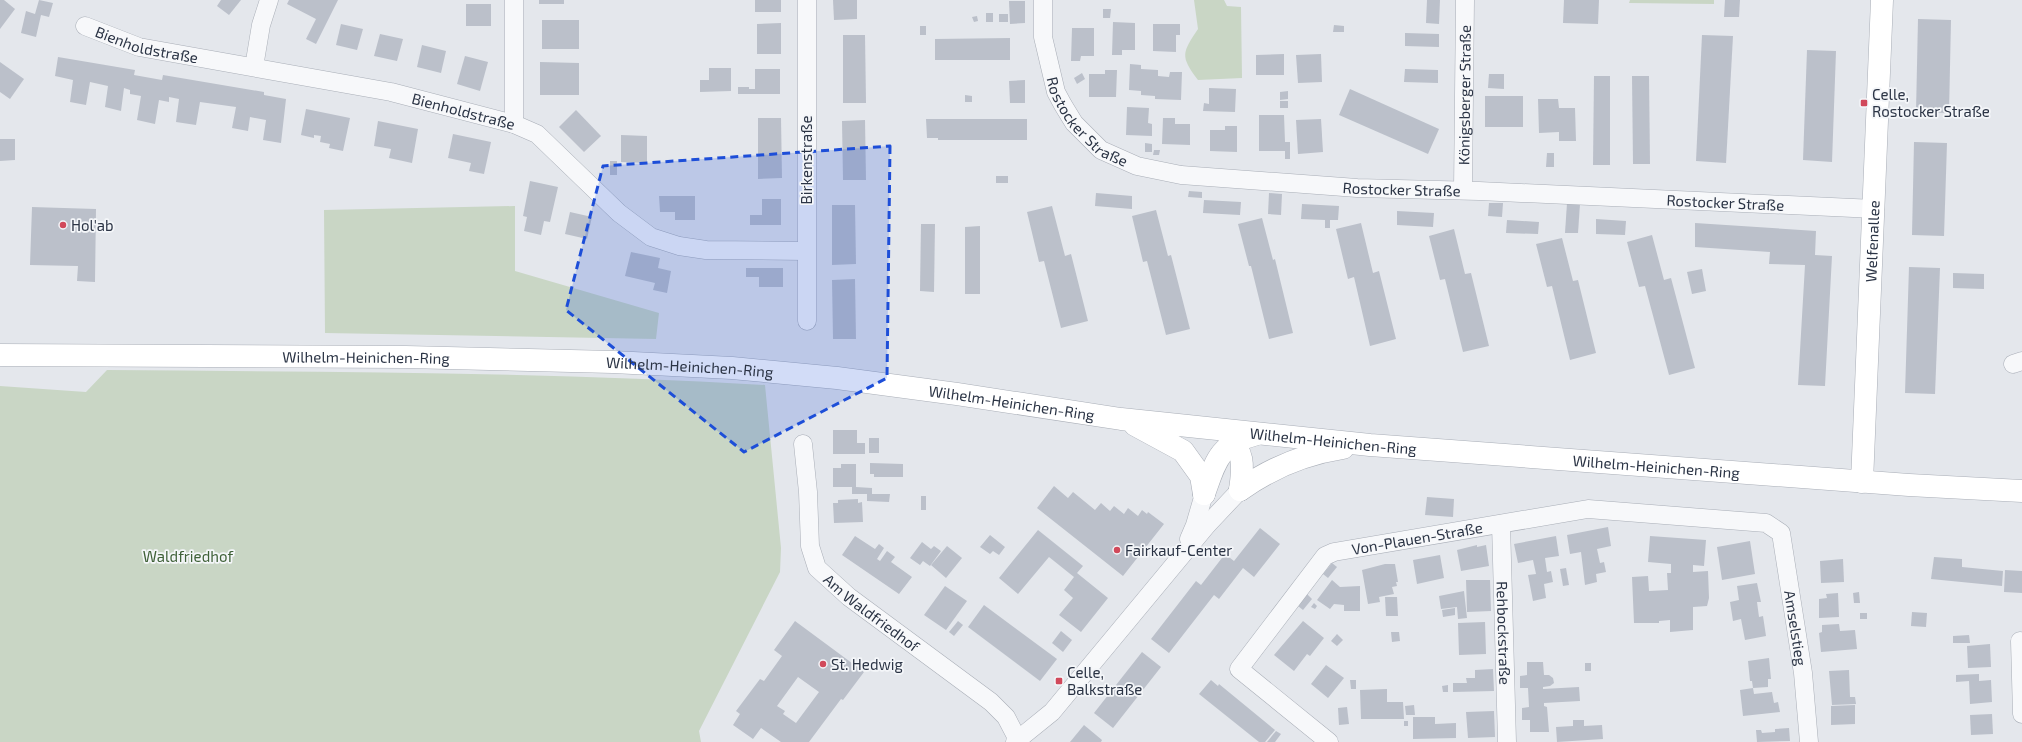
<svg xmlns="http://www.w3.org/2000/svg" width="2022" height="742" font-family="'Exo 2',sans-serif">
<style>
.green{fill:#c9d6c5}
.building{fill:#bbc0ca;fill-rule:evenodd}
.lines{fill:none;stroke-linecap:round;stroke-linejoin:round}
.street-casing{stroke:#a9aeb7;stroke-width:19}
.secondary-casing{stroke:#a9aeb7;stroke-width:23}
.street{stroke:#f7f8fa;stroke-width:18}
.secondary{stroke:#fff;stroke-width:22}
.marked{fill:#1d4ed8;fill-opacity:0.2;stroke:#1d4ed8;stroke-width:3;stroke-dasharray:8 5;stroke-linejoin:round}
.poi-dot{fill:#d1495b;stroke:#f4f6f9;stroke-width:1.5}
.labels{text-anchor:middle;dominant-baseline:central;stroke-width:3.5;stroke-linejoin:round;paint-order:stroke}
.street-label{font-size:15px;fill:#2b3445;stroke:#f4f6f9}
.poi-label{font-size:15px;fill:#2b3445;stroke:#f4f6f9;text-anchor:start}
.park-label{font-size:15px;fill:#3f6138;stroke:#f4f6f9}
</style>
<rect width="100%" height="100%" fill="#e4e7ec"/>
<g class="green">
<path d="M1194,0H1224L1227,6L1241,7L1242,78L1198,80C1180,56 1182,53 1198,29Z"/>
<polygon points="1630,0 1714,0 1714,4 1629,3"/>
<polygon points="515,206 515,271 659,313 656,339 325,333 324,210"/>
<path d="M107,370C326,372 546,372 765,385L781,548L780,572L699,731L701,742H0V386L86,392Z"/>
</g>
<g class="building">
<polygon points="0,0 4,0 15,9 0,29"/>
<polygon points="39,0 53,3 49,17 41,15 36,37 21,33 26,11 35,14"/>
<polygon points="221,0 241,0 229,15 217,6"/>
<polygon points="289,0 338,0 316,44 306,39 316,19 287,4"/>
<rect x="539" y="0" width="25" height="4"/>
<rect x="755" y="0" width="26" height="12"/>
<polygon points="833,0 857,0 857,19 834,20"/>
<polygon points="1427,0 1440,0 1439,24 1426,23"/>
<polygon points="1564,0 1599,0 1598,24 1563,23"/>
<polygon points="1725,0 1740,0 1739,17 1724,17"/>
<polygon points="1009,1 1025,1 1025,23 1010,24"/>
<rect x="466" y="4" width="25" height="22"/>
<polygon points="1103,9 1111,9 1110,18 1103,18"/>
<rect x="986" y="13" width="7" height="9"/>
<rect x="999" y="14" width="9" height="8"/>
<polygon points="977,16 978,21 974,22 972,17"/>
<polygon points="1918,19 1951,20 1949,113 1916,112"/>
<rect x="542" y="20" width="37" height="29"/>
<polygon points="1113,22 1135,23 1135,50 1122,50 1122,55 1112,55"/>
<polygon points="781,23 781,54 757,54 757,24"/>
<polygon points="341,24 363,29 357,50 336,45"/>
<polygon points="1153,24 1180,24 1180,35 1176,35 1176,52 1153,51"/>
<polygon points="1334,25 1344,26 1344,32 1333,32"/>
<rect x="920" y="26" width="6" height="9"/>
<polygon points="1072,28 1094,28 1094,56 1081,56 1080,61 1071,61"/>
<polygon points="1405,33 1439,34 1439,47 1405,46"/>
<polygon points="380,34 403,39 397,61 374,56"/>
<polygon points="843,35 865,35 866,103 843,103"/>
<polygon points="1702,35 1733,36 1726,163 1696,161"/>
<polygon points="1010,38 1010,60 935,60 935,39"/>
<polygon points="422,45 446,51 441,73 417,67"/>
<polygon points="1807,50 1836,51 1832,162 1803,160"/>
<polygon points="1284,54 1284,75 1256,75 1256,55"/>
<polygon points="1321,54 1322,82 1298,83 1296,55"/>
<polygon points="465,56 488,62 480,91 457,84"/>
<polygon points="58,57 135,70 134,75 162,80 163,75 264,92 264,95 286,99 281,143 263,140 266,120 250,117 248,131 232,128 236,107 200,102 196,125 176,122 179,99 169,97 169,102 159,100 155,124 137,120 141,96 130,94 130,90 124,88 121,111 105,107 108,86 90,82 86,105 70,102 73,80 55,76"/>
<polygon points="0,62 24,79 10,99 0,92"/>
<polygon points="540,62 579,63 579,95 540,95"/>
<polygon points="1130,64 1141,65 1141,69 1158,70 1158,76 1169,77 1170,72 1182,72 1181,100 1155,99 1155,96 1141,95 1141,91 1129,90"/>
<polygon points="709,68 731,68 731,91 700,92 700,80 709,80"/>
<polygon points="755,69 780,69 780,94 738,94 738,87 749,87 749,89 755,89"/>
<polygon points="1405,69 1438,70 1438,83 1404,82"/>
<polygon points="1105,70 1117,70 1116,97 1089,97 1089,74 1105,74"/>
<polygon points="1082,73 1085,79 1077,84 1074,78"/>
<polygon points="1489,74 1504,74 1504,89 1488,88"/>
<polygon points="1594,76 1610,76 1610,165 1593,165"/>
<polygon points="1632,76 1649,76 1650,164 1633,164"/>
<polygon points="1025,80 1025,103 1010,103 1009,81"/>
<polygon points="1209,88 1236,89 1235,112 1203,111 1204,103 1209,104"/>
<polygon points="1350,89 1439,129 1428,154 1339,115"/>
<polygon points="1288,91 1288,99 1280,100 1280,92"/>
<polygon points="965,95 972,96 972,102 965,102"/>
<rect x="1485" y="96" width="38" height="31"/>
<polygon points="1538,99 1558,99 1559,108 1575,108 1576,141 1559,141 1559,132 1539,133"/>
<rect x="1280" y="101" width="8" height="7"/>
<polygon points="1127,107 1149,108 1148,123 1152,124 1152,136 1126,135"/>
<polygon points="306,109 350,118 343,151 329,148 330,144 320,142 321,136 314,135 314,138 301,135"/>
<polygon points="576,110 601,136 584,152 559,127"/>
<polygon points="1259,115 1284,115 1285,142 1290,142 1290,159 1285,159 1285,151 1259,151"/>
<polygon points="758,118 781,118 782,178 758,179"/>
<polygon points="1163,118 1175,118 1175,124 1190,124 1190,145 1162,144"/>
<polygon points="926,119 1027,119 1027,140 938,140 938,138 927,138"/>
<polygon points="1321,119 1323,152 1298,154 1296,120"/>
<polygon points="865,120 866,180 843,180 842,121"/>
<polygon points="378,121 418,129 412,163 389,158 391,149 374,146"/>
<polygon points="1225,126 1237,126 1237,152 1210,151 1210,130 1225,130"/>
<polygon points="453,134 491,142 484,174 469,171 471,163 448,158"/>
<polygon points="621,135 647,136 647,163 621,162"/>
<polygon points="0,139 15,139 15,160 0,161"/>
<polygon points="1914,142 1947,143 1944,236 1912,235"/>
<polygon points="1145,143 1152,144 1152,152 1145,152"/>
<polygon points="1154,150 1160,150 1159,155 1153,155"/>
<polygon points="1547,153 1554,153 1554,167 1546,167"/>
<rect x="610" y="161" width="7" height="14"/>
<rect x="996" y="176" width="12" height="7"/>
<polygon points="530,181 558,187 550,222 544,221 541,235 524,231 527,217 523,216"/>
<polygon points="1189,191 1202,192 1202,198 1188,197"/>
<polygon points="1096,193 1132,196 1132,209 1095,206"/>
<polygon points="1269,193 1282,194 1281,215 1268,214"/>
<polygon points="659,196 695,196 695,220 675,220 675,212 660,212"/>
<polygon points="762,199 781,199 781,225 750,225 750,215 762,215"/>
<polygon points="1204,200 1241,202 1240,215 1203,213"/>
<polygon points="1489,203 1503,203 1502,217 1488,216"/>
<polygon points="1567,203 1580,204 1578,233 1565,233"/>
<polygon points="1302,204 1339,206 1338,220 1330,220 1330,228 1325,228 1325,220 1301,219"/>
<polygon points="832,205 855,205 856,264 832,265"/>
<polygon points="1052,206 1065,256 1071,254 1088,321 1061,328 1044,261 1039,262 1027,212"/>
<polygon points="32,207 96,209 95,282 77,281 78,266 30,265"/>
<polygon points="1156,210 1168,256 1171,255 1190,329 1166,335 1147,261 1143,262 1132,216"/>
<polygon points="1397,211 1434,213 1433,227 1397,225"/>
<polygon points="570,212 592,217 587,239 565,234"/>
<polygon points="1262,218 1273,260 1275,259 1293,333 1269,339 1251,266 1249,266 1238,224"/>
<polygon points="1596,219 1626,221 1625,235 1596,234"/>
<polygon points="1507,220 1539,222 1538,234 1506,233"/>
<polygon points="1361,223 1373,273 1379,271 1396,339 1370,346 1354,277 1348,279 1336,229"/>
<polygon points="1695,223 1816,231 1815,255 1832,256 1825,386 1798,385 1805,265 1769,264 1770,252 1695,247"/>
<polygon points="921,224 935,224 934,292 920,291"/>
<polygon points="980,226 980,294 965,294 965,227"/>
<polygon points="1454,229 1465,274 1471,273 1489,346 1463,352 1445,279 1440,280 1429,236"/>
<polygon points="1652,235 1664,280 1671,278 1695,368 1669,375 1645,286 1639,287 1627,242"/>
<polygon points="1562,238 1573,281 1578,280 1596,353 1570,360 1552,286 1547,287 1536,244"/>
<polygon points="631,252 660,258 658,268 671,271 667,293 653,290 655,283 625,276"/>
<polygon points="1909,267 1940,268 1935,394 1905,393"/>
<polygon points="746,268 783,268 783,287 759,287 759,277 746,277"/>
<polygon points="1702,269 1706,291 1692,294 1687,272"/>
<polygon points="1953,273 1984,274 1984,289 1953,288"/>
<polygon points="855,279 856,339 833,339 832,280"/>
<polygon points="833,430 857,430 857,443 865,443 865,454 833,454"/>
<rect x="869" y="438" width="10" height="15"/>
<polygon points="870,463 903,464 903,477 874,477 874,474 870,474"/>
<polygon points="841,464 856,464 856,487 872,488 872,494 890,494 889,502 867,501 867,494 852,494 852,487 833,487 833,468 841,468"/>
<polygon points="1054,486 1068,498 1073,492 1095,510 1101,503 1110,511 1114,506 1124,514 1128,508 1138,516 1142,510 1147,514 1148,512 1164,524 1123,576 1037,508"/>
<rect x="921" y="496" width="5" height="14"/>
<polygon points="1427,497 1454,499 1453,517 1425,515"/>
<polygon points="858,499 858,503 862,502 863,522 834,523 833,503 838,503 838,500"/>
<polygon points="1608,527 1611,546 1597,549 1600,563 1604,562 1606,572 1596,574 1597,582 1585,585 1581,552 1570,554 1567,535"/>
<polygon points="1260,528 1280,544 1254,577 1243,568 1219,599 1214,595 1169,653 1151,639 1196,581 1201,585 1225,554 1234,561"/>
<polygon points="1038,530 1083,566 1077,573 1108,598 1081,632 1059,615 1073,598 1064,590 1074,577 1049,557 1018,594 999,578"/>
<polygon points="990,535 1005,547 999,555 993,551 990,554 980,547"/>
<polygon points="855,536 875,549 879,544 884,548 877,559 880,561 887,551 895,557 891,562 912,577 899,594 842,555"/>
<polygon points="1556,536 1559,556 1545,558 1547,572 1551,571 1553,582 1544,584 1546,598 1533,601 1528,575 1536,574 1533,560 1518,563 1514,544"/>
<polygon points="1650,536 1706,540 1704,566 1693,565 1693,572 1708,571 1709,598 1707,606 1693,607 1693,630 1670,632 1670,620 1659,621 1659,623 1634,623 1632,577 1648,576 1649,591 1668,590 1667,573 1671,573 1671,564 1648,562"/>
<polygon points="1750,541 1755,574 1722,580 1717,547"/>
<polygon points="922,542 931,549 934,546 941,551 930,566 923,561 920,565 910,558"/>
<polygon points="1477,545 1477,547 1486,545 1489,566 1461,571 1457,550"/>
<polygon points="947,546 962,558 946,578 931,565"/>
<polygon points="1440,555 1444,578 1417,584 1413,560"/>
<polygon points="1934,557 1962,559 1962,567 2003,571 2002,586 1931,579"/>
<polygon points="1843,559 1844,582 1821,583 1820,561"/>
<polygon points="1332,563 1337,567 1328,578 1323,574"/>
<polygon points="1385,564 1395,564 1398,582 1396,582 1397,586 1392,587 1394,594 1379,597 1380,602 1368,604 1362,570"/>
<polygon points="1566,568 1569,585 1563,586 1560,569"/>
<polygon points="2005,570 2022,571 2022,593 2004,592"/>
<polygon points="1332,580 1340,587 1360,586 1360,611 1344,611 1344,605 1334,604 1330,609 1317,600"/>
<polygon points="1466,580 1490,580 1491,611 1467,612"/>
<polygon points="1757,583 1761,602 1757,602 1759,617 1763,616 1766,636 1745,640 1741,619 1733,621 1730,602 1739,600 1737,586"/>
<polygon points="945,586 967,601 946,630 924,615"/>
<polygon points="1464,591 1467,618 1458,619 1457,607 1441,609 1439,596"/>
<polygon points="1859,592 1860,603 1854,603 1853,593"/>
<polygon points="1838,593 1839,617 1819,618 1819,599 1827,598 1826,594"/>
<polygon points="1307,594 1312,599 1303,610 1298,606"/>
<polygon points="1385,597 1397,597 1398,616 1386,616"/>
<polygon points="1314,603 1317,606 1315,609 1311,607"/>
<polygon points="984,605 1057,659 1040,681 968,627"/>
<polygon points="1455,608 1455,615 1443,617 1442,610"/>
<polygon points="1912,612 1927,613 1926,627 1911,626"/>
<rect x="1860" y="613" width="7" height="6"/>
<path d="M795,621L864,672L843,700L841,699L809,742H781L761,728L753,739L733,725L740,714L736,711L760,679L764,681L782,656L774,650ZM798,677L819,692L796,723L783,714L785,711L777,706Z"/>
<polygon points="958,621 963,625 954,636 949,632"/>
<polygon points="1303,621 1324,638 1310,656 1307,654 1294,671 1274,655"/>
<polygon points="1485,622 1486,654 1459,655 1458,623"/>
<polygon points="1839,624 1840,631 1855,630 1857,649 1821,652 1819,633 1822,632 1822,625"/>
<polygon points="1061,631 1072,640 1063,652 1052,643"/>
<polygon points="1391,632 1399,632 1400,641 1392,642"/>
<polygon points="1337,634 1343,640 1337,646 1331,641"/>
<polygon points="1969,635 1970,643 1953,643 1953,636"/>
<polygon points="1990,644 1991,667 1968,668 1967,646"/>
<polygon points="1142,652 1161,667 1113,728 1094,713"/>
<polygon points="1769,658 1771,679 1768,679 1768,687 1753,688 1752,681 1750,681 1748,661"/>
<polygon points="1527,662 1543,662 1544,675 1549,675 1553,678 1554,683 1550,686 1543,687 1543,689 1579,687 1580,701 1544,703 1544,706 1547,707 1549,732 1530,732 1530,720 1522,720 1522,708 1529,707 1528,688 1520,688 1520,676 1527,675"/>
<rect x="1585" y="663" width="6" height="8"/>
<polygon points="1326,665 1344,678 1328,698 1311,684"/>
<polygon points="1493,669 1494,691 1453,692 1453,683 1467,683 1466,678 1475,678 1475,670"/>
<polygon points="1849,670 1850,697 1855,697 1856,704 1832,705 1829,671"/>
<polygon points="1979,674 1979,681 1991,680 1992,702 1970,704 1969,681 1956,682 1956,675"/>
<polygon points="1211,680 1218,686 1219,684 1275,730 1265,742 1259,742 1199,694"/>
<polygon points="1350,680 1356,680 1356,689 1351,689"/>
<polygon points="1448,685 1448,692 1443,692 1442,686"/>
<polygon points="1753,688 1754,694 1772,692 1774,703 1778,702 1780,712 1743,716 1740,690"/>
<polygon points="1387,689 1387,702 1403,702 1404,719 1361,719 1360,690"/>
<polygon points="1414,705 1415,715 1406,715 1405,706"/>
<polygon points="1855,705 1855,724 1831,725 1831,706"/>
<polygon points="1347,707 1349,724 1339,725 1338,708"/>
<polygon points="1494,711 1495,737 1468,738 1466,712"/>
<polygon points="1992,714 1993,734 1971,735 1970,715"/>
<polygon points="1413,717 1435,717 1435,724 1456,723 1456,738 1413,739"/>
<polygon points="1573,720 1584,720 1584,726 1602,725 1603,739 1557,742 1556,727 1573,726"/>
<rect x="1404" y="721" width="4" height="5"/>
<polygon points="1084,725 1102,740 1101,742 1070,742"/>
<polygon points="1789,728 1790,741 1757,742 1756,730 1761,730 1762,733 1775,732 1775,729"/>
<polygon points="1276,731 1281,734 1275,742 1267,742"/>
</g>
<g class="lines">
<g class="street-casing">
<g id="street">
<polyline points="514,0 514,124"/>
<path id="s1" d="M1043,0V37L1056,92L1063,105L1074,123L1101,150L1137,166L1181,175L1357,188L1479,191L1875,209"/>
<path id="s2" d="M85,26L139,47L391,92L514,124L537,134L619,213L651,237L679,246L706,250L806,251"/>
<polyline points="254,67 261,25 269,0"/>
<path id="s3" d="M1463,190L1465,0"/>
<polyline points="807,321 807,0"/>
<polyline points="2013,364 2022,361"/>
<path id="s4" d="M803,444L808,492L810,546L817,568L849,597L991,702L1006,717L1018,740"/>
<path id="s5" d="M1501,524L1507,742"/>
<polyline points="1189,539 1195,525 1204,494"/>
<polyline points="2020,641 2022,714"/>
<polyline points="1015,742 1052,712 1207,525 1240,490"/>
<path id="s6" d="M1329,742L1239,669L1325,556L1334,552L1588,509L1766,523L1781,533L1803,673L1809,742"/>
</g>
</g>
<g class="secondary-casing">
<g id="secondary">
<path id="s7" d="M0,355L406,357L613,362L732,368L837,378L957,394L1121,419L1370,445L1909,485L2022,491"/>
<polyline points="1135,425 1183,451 1201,476 1204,494"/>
<path d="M1226,432C1244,454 1244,463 1240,490"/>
<path id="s8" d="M1862,482L1882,0"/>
<path d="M1240,490C1271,468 1304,454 1343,448"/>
<path d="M1204,494C1216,460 1219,444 1257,434"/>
</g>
</g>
<use href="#street" class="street"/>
<use href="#secondary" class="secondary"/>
</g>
<path class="marked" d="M890,146L887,378L744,452L566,310L603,166Z"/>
<g class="poi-dot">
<rect x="1860" y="99" width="8" height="8" rx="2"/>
<circle cx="63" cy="225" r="4"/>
<circle cx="1117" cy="550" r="4"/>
<circle cx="823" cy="664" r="4"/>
<rect x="1055" y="677" width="8" height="8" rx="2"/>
</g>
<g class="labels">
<g class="street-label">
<text stroke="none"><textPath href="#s2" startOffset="65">Bienholdstraße</textPath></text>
<text stroke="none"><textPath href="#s3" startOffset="95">Königsberger Straße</textPath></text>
<text stroke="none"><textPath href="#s2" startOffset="389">Bienholdstraße</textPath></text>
<text stroke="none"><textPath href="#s1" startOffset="137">Rostocker Straße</textPath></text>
<text transform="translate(806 160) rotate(-90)">Birkenstraße</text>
<text stroke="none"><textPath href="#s1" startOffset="473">Rostocker Straße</textPath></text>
<text stroke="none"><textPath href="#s1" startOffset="797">Rostocker Straße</textPath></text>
<text stroke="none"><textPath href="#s8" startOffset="241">Welfenallee</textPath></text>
<text stroke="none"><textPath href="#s7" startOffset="366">Wilhelm-Heinichen-Ring</textPath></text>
<text stroke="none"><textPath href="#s7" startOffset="690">Wilhelm-Heinichen-Ring</textPath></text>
<text stroke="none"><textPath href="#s7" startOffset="1014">Wilhelm-Heinichen-Ring</textPath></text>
<text stroke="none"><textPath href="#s7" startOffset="1338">Wilhelm-Heinichen-Ring</textPath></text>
<text stroke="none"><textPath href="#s7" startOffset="1662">Wilhelm-Heinichen-Ring</textPath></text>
<text stroke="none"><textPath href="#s6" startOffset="352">Von-Plauen-Straße</textPath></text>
<text stroke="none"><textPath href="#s4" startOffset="196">Am Waldfriedhof</textPath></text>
<text stroke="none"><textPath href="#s6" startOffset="818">Amselstieg</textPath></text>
<text stroke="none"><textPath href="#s5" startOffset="109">Rehbockstraße</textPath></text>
</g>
<g class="poi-label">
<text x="1872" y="94">Celle,<tspan x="1872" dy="17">Rostocker Straße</tspan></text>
<text x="71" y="225">Hol'ab</text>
<text x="1125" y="550">Fairkauf-Center</text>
<text x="831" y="664">St. Hedwig</text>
<text x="1067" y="672">Celle,<tspan x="1067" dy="17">Balkstraße</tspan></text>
</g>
<g class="park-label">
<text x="188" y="556">Waldfriedhof</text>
</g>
</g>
</svg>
